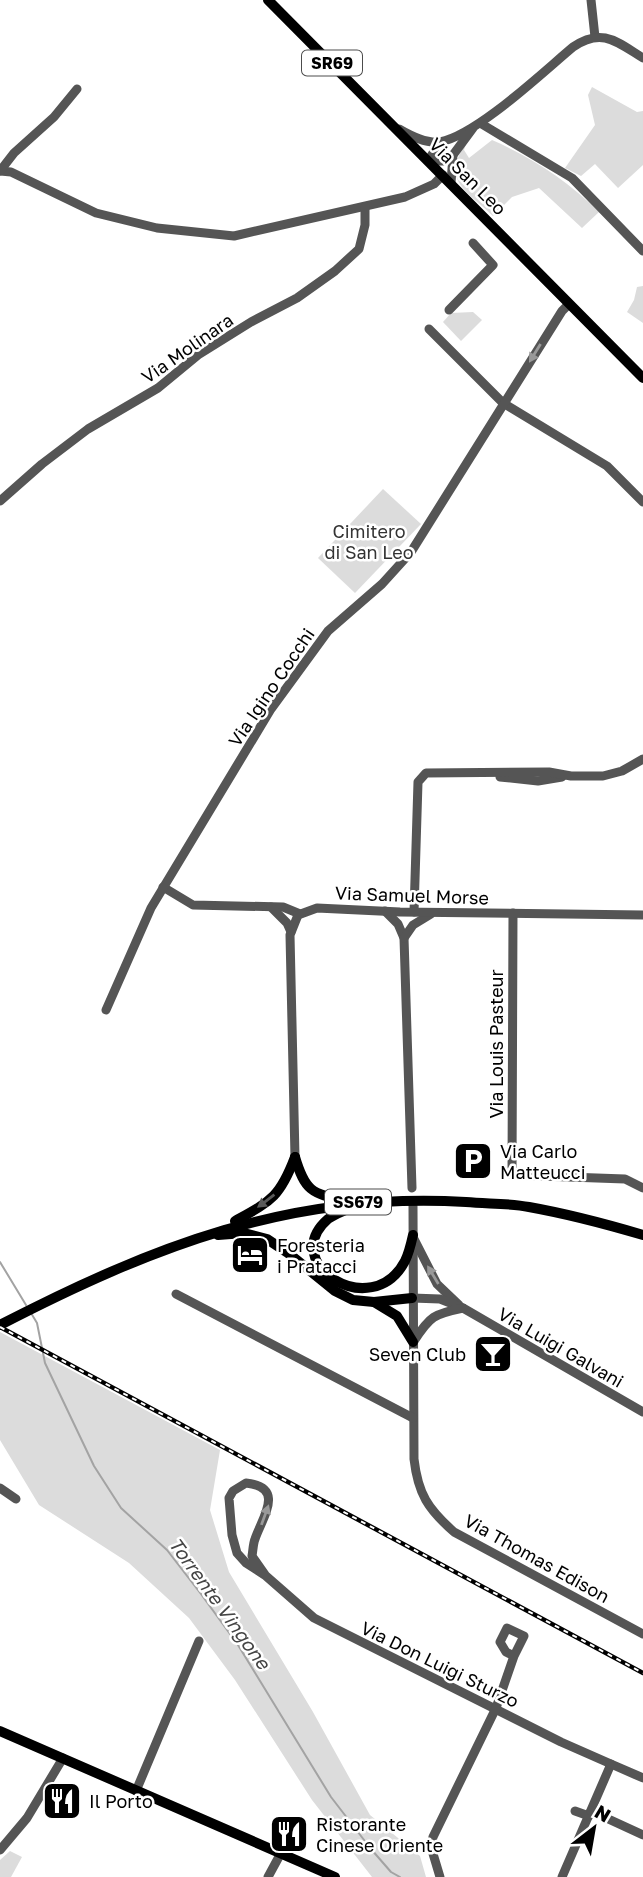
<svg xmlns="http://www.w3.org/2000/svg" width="643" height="1877" font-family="'Golos Text',sans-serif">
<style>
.green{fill:#dcdcdc}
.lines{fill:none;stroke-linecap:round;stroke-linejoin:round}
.stream{stroke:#a3a3a3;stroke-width:2}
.minor{stroke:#555;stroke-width:9}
.major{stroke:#000;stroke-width:10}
.rail-casing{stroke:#000;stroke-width:4.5}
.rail{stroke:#fff;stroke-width:2;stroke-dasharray:5;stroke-linecap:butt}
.oneway{fill:#999}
.oneway2{fill:#595959}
.labels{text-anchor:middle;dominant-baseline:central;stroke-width:5;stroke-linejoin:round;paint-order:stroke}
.shield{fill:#fff;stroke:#4c4c4c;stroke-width:2}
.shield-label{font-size:16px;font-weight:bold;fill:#000}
.street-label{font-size:18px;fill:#000;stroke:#fff}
.park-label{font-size:18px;fill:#333;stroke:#fff}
.poi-label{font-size:18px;fill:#000;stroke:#fff;text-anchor:start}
.water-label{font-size:19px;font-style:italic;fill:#444;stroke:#fff}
</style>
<rect width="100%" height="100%" fill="#fff"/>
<g class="green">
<polygon points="592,87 637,112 643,111 643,165 618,188 595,164 581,176 565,168 595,125 588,95"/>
<path d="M492,140C533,158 568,181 599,212L582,228L539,188L512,197L493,216C467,191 440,180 466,144L464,150L469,158Z"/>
<polygon points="643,286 643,323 627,312 634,300 637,287"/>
<polygon points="473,312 482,320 461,341 443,322 451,313"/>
<polygon points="383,489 421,524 355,593 318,558"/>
<polygon points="0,1332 220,1450 210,1510 229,1572 313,1712 370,1815 420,1856 426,1877 372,1877 312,1800 235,1680 189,1618 129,1563 39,1505 0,1440"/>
<polygon points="10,1851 22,1857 11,1877 0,1877 0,1860"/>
</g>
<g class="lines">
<g class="stream">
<polyline points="0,1262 26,1305"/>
<polyline points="31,1313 37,1323 45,1363 94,1466 121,1508 167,1550 201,1594 238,1645 331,1797 371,1849 391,1872 400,1877"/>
</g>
<g class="minor">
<polyline points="591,0 595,37"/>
<polyline points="480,123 572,178 643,251"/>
<path d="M399,129C411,136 426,144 440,142C477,135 543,72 573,47C602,27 617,42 643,58"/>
<polyline points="440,142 428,161 444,161 453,155"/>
<polyline points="0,171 11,172 96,213 157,228 234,236 405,197 434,184 443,175"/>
<polyline points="0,171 14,153 54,117 77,89"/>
<polyline points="451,183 453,155 473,128"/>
<polyline points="449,310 493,265 473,243"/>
<polyline points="429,329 503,403 607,466 643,502"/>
<polyline points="0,501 42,464 88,429 158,388 198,355 251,322 297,298 335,271 359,249 365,225 365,207"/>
<polyline points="500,777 538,781 562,777"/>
<polyline points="163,887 193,905 283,907 300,914"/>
<polyline points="271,907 287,923 291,932"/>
<polyline points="385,911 398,924 404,938 412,1188"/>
<polyline points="414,912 418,782 426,773 549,772 571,776 603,776 622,771 643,759"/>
<polyline points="513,913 512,1175 625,1179 643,1188"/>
<polyline points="404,938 413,925 431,914"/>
<polyline points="106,1010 151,908 271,709 328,631 382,584 411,552 562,311 569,304"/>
<polyline points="295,1157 290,935 298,915 317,908 400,912 643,915"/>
<path d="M413,1206L414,1459C418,1494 428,1509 454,1532L643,1634"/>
<polyline points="414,1239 437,1284 459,1305"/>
<polyline points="176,1294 413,1418"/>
<polyline points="412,1298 440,1299 463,1308 643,1412"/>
<path d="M414,1341C430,1316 434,1314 463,1308"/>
<polyline points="0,1488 16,1499"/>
<path d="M266,1576L252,1556C253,1551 253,1544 255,1539C262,1518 286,1487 246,1483L233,1491L229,1498L232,1535L237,1553L246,1563L266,1576L314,1618L561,1742L611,1764L562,1877"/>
<polyline points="611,1764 643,1778"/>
<polyline points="136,1791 199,1641"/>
<polyline points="575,1811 589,1816"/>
<polyline points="591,1811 643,1835"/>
<polyline points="0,1850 27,1818 63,1758"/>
<polyline points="268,1877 281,1853"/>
<polyline points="440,1877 431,1847 433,1837 496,1708 514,1656 524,1636 507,1628 500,1642 506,1652 514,1656"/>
</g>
<g class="major">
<polyline points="268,0 643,378"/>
<path d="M295,1157C305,1191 311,1193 345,1201"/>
<path d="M352,1207C344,1211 334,1214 328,1219C277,1263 372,1324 405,1261C409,1253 411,1244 413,1235"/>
<path d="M235,1221C271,1201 280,1197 295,1157"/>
<polyline points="218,1235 244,1233 267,1239 288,1253 335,1291 353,1300 374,1302 412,1298"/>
<polyline points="374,1302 397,1316 413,1342"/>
<path d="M0,1325C151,1247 292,1191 466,1202C487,1204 509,1203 529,1207C568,1214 606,1224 643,1235"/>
<polyline points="0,1731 335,1877"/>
</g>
<g class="rail-casing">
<polyline id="rail" points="0,1327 643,1673"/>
</g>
<use href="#rail" class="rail"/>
</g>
<defs><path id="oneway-solid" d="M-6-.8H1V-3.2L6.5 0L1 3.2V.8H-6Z" transform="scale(1.75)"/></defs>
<g class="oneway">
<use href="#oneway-solid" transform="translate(535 353) rotate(122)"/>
<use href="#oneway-solid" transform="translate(433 1275) rotate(-121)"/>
<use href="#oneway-solid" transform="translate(265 1515) rotate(-70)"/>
</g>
<use class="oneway2" href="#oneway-solid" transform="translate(266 1201) rotate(143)"/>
<defs>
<g id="parking-square" transform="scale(2.0125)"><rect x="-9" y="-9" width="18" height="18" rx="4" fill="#000" stroke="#fff"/><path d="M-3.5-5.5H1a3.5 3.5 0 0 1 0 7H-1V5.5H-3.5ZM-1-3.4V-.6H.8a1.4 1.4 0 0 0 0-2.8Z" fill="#fff"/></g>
<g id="hotel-square" transform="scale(2.0125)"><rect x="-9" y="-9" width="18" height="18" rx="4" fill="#000" stroke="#fff"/><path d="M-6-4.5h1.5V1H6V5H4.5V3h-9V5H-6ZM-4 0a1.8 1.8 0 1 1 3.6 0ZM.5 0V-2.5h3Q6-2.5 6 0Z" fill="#fff"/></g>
<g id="bar-square" transform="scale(2.0125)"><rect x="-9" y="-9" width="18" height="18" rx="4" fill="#000" stroke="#fff"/><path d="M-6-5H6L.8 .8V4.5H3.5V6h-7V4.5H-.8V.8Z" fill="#fff"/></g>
<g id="restaurant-square" transform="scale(2.0125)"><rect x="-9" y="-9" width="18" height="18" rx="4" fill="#000" stroke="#fff"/><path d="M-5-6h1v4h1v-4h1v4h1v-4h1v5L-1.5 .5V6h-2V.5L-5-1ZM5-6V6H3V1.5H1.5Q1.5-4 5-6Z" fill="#fff"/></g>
</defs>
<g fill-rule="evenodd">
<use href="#parking-square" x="473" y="1161"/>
<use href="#hotel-square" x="250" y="1255"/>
<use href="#bar-square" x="493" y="1354"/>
<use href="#restaurant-square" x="62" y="1801"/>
<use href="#restaurant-square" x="289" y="1834"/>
</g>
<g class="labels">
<g class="shield">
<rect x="302" y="50.5" width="60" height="25" rx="5"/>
<rect x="325" y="1189.5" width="66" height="25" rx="5"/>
</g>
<g class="shield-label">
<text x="332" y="63">SR69</text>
<text x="358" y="1202">SS679</text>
</g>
<g class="street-label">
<text transform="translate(468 176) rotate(45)">Via San Leo</text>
<text transform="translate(187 348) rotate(-35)">Via Molinara</text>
<text transform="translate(271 687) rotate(-56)">Via Igino Cocchi</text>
<text transform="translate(412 895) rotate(2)">Via Samuel Morse</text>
<text transform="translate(496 1044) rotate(-90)">Via Louis Pasteur</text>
<text transform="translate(561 1347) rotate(30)">Via Luigi Galvani</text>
<text transform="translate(537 1558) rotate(29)">Via Thomas Edison</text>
<text transform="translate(440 1664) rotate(26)">Via Don Luigi Sturzo</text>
</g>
<g class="park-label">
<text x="369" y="531">Cimitero<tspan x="369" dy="21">di San Leo</tspan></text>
</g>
<g class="poi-label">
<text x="500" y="1151">Via Carlo<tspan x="500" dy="21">Matteucci</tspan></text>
<text x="277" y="1245">Foresteria<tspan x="277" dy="21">i Pratacci</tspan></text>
<text x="466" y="1354" text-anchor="end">Seven Club</text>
<text x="89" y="1801">Il Porto</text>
<text x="316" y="1824">Ristorante<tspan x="316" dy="21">Cinese Oriente</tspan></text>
</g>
<g class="water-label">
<text transform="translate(220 1603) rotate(54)">Torrente Vingone</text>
</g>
</g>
<g transform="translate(594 1828) rotate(31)" stroke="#ffffff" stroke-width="5" paint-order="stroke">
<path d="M0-5L12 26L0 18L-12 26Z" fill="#000000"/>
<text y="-10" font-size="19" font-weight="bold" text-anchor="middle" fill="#000000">N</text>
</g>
</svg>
